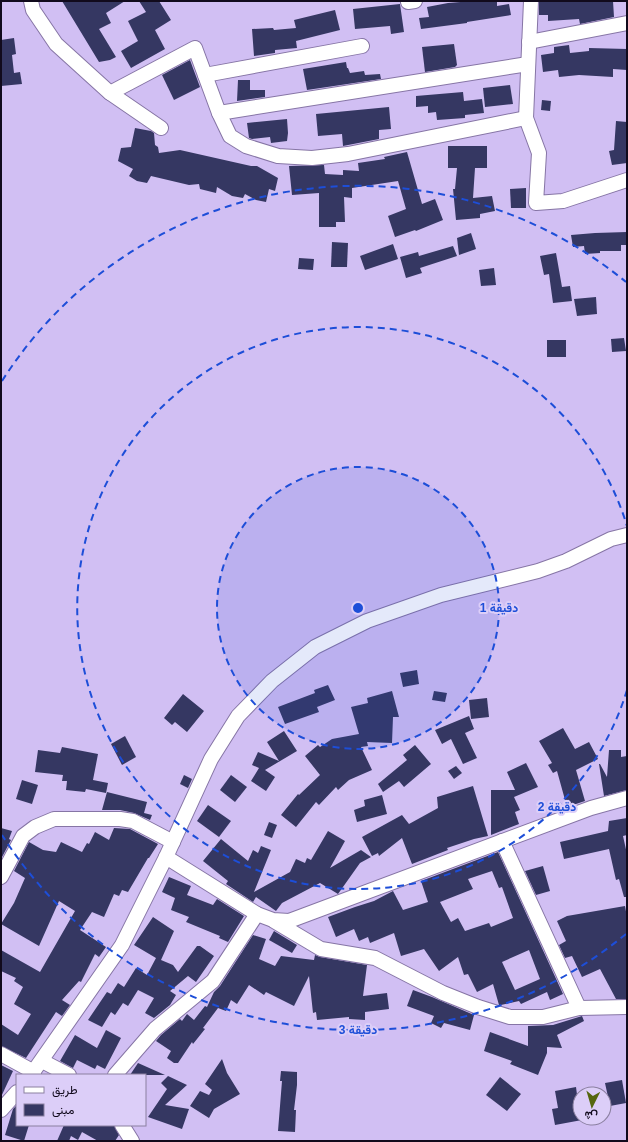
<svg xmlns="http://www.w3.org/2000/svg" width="628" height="1142" font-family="Helvetica,Vazirmatn,sans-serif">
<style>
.building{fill:#353762;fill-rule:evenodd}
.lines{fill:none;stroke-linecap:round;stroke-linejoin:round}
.minor-casing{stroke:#8675a5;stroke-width:16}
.minor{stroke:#fff;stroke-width:14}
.ring{fill:none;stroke:#1d4ed8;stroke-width:2;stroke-dasharray:7 5}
.centre{fill:#1d4ed8;stroke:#dccef8;stroke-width:2}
.ring-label{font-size:12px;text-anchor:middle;font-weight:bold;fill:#1d4ed8;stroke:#dccef8;stroke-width:4;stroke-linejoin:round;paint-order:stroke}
</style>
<rect width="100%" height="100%" fill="#d1bff3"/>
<g class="building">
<polygon points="62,1 125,1 106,13 111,23 99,29 116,57 110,60 99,62"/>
<polygon points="139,1 159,1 171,20 155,30 165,49 131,68 121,51 138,41 128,21 146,12"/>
<polygon points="473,1 497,1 497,6 509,4 511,15 467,22 467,23 421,29 419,18 429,17 427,7 448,3"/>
<polygon points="539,1 613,1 614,17 580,24 579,19 548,21 548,15 539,15"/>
<polygon points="400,4 404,32 391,34 390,26 355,29 353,9"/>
<polygon points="335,10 340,30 296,41 297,48 275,50 275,53 254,56 252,29 273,28 274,30 296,28 294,20"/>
<polygon points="14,38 16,54 12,55 14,73 20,72 22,84 1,86 1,40"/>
<polygon points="454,44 457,65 455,67 425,72 422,47"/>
<polygon points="569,45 570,53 589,51 589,48 627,49 627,70 613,69 613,77 579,75 559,77 558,70 543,72 541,55 554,53 554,47"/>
<polygon points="190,60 200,87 174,100 162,75"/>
<polygon points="346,62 347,68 348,68 350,73 364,71 365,75 380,74 381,79 307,90 303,69"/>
<polygon points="238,80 250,80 250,90 265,90 265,97 237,101"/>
<polygon points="510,85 513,104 485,107 483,88"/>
<polygon points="463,92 464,101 482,99 484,113 465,115 465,118 437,120 436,112 428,113 428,106 416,107 416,96"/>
<polygon points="542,100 551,101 550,111 541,110"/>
<polygon points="389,107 391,129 379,130 379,139 343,146 342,134 318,136 316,114"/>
<polygon points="287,119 288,133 287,141 271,143 270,137 252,139 249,138 247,123"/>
<polygon points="616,121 627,122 627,163 612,165 609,151 614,150"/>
<polygon points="135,128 151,131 154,133 155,145 158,147 159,153 180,150 251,166 257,166 278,178 275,191 269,189 266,202 256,200 245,194 243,198 232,196 217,187 216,193 200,189 199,184 189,185 151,176 147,183 137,181 129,176 133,169 118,161 121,148 131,147"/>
<polygon points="448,146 487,146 487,168 475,168 473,198 492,196 495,211 480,214 480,218 456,220 453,189 455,189 457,168 448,168"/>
<polygon points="407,152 422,204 435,199 443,220 416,231 415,230 395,237 388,216 406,209 398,181 352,188 352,198 344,197 345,222 336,222 336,227 319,227 319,193 292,195 289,166 324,165 325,174 343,175 343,170 359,171 358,163 385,159 384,157"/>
<polygon points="526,188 526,208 511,208 510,189"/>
<polygon points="627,232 627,245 621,245 621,251 600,251 600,253 585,254 584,246 573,247 571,235 595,233"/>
<polygon points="471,233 476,249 459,255 457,238"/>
<polygon points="332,242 348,243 347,267 331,267"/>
<polygon points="393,244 398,259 365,270 360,256"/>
<polygon points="453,246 457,256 420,268 422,273 406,278 400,257 418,252 419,256"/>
<polygon points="556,253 562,287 570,286 572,301 553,303 549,274 544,275 540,256"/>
<polygon points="299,258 314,259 313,270 298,269"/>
<polygon points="494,268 496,285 481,286 479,270"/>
<polygon points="596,297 597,314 577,316 574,299"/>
<polygon points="624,338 626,351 612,352 611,339"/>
<rect x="547" y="340" width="19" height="17"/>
<polygon points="417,670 419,684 403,687 400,673"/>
<polygon points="328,685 335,700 317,707 319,712 285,724 278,707 315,693 314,690"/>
<polygon points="392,691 399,717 393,717 392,743 367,742 368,746 361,747 372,770 349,780 338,790 336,787 319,805 316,802 296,827 281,815 298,794 299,795 320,775 305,756 318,745 320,747 332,739 359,734 351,707 368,703 367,698"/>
<polygon points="434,691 447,693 445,702 432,700"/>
<polygon points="183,694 204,711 187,732 175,722 172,725 164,718"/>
<polygon points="487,698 489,717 471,719 469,700"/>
<polygon points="469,716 474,729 465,733 477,758 463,764 451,739 442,744 435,730"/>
<polygon points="563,728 575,749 589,742 598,759 576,770 585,801 567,807 557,771 553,773 548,765 552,763 539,741"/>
<polygon points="284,731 297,751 265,770 275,777 266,791 251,781 259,768 252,765 258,752 279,761 267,742"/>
<polygon points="125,736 136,757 122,765 111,744"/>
<polygon points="415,745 431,764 404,787 399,781 383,792 378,784 407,760 403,755"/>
<polygon points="62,747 98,754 93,780 108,783 106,793 86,789 85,792 66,790 67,781 62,781 63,775 35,772 38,750 60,753"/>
<polygon points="609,750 621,750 621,757 627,756 627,790 604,796 599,764 600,764 607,777"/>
<polygon points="526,763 538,787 514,797 520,810 515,812 519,824 491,835 491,790 515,790 507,772"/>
<polygon points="456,766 462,773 454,779 448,771"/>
<polygon points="184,775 192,779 188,788 180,784"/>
<polygon points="231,775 247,787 235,802 220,790"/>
<polygon points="22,780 38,785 32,804 16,799"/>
<polygon points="473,786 488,836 474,839 447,848 448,850 412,864 402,838 379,856 378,853 372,856 362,837 402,815 409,824 438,808 437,797"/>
<polygon points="107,792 147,802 144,813 152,815 150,820 134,813 120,810 102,810"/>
<polygon points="382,795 387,814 357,822 354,810 365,806 364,800"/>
<polygon points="208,805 231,821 219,837 197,821"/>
<polygon points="627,818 627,835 623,836 627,854 627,897 624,897 619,879 616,880 609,849 564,859 560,842 608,831 609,821"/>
<polygon points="269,822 277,825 272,838 264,835"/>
<polygon points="1,828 12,831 9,839 11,840 1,859"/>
<polygon points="114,828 130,829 158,844 149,858 148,858 128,892 122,890 119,896 114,894 104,917 92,912 80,930 106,947 99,957 95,954 81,982 79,981 62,1000 70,1005 62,1016 56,1012 26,1058 1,1046 1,1024 18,1035 31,1014 14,1004 23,987 14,981 16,978 1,971 1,950 40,972 75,911 59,901 39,946 1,924 14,903 25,878 14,871 29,842 43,850 56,852 61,842 82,852 87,843 89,844 95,832 109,840"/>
<polygon points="328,831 345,841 330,868 361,850 371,857 360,863 338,894 320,883 282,903 276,911 256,897 253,902 226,884 228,881 203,861 221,839 248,861 253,850 258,853 261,846 271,850 254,892 290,872 296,859 305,863 307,858 311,860"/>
<path d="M498,852L563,994L550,1000L547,992L521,1004L519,1001L501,1005H499L493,984L477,992L468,974L464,975L458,957L439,971L424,949L401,956L394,933L370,943L368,937L359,941L354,929L336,937L328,917L355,907L374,901L393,891L403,910L428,902L421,881ZM492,871L499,888L502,887L513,918L491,927L489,923L465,931L458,918L451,922L440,902L473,889L468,879ZM529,950L540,979L515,990L502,962Z"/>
<polygon points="543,866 550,891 536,895 525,871"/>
<polygon points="169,877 191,886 187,895 213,905 217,899 244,916 228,942 219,938 220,936 186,922 189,917 171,910 175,898 162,892"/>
<polygon points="625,906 627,917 627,999 616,999 600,969 582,977 572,956 565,958 559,945 566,941 557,921 567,916"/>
<polygon points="153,917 174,931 161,960 173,965 178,972 197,946 200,946 214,956 196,982 188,976 170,991 176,995 170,1005 154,1018 145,1013 154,998 138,990 128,1006 123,1003 115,1015 111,1012 102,1027 88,1020 107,992 111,994 118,983 124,987 136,968 147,975 156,958 134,945"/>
<polygon points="274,931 297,945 292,953 269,940"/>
<polygon points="253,935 266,939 259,959 275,966 281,956 314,960 315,955 320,957 367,965 363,996 387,993 389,1009 365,1012 365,1020 349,1019 349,1017 317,1020 316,1012 313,1013 309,976 294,1006 266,992 264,995 249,985 237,1004 231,1000 226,1011 218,1008 203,1028 205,1029 193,1044 192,1042 178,1063 174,1063 167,1058 171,1051 156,1041 161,1035 180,1019 182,1021 187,1014 194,1020 205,1006 207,1007 214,992 220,986"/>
<polygon points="413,990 432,997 474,1015 470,1030 444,1023 441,1028 431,1023 434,1016 407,1006"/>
<polygon points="582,1016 584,1021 557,1035 562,1048 547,1047 547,1053 538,1075 510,1064 512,1061 484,1051 490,1032 528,1046 528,1026 553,1025"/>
<polygon points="106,1030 121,1038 105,1069 97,1065 95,1069 77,1060 73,1068 60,1061 75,1035 97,1048"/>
<polygon points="222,1059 227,1073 240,1094 214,1109 209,1118 190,1106 200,1091 209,1095 212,1090 205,1084"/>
<polygon points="138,1063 165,1075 130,1075"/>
<polygon points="1,1065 13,1071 1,1097"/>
<polygon points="281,1071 297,1072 297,1085 294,1110 296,1110 295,1132 278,1131 282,1081 280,1081"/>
<polygon points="168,1076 187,1085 165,1105 189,1109 182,1129 148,1117 167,1089 161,1083"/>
<polygon points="500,1077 521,1094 507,1111 486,1095"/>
<polygon points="622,1080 626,1103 610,1106 605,1083"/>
<polygon points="576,1087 580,1118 581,1118 582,1120 555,1125 552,1109 558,1108 555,1091"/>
<polygon points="17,1105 17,1125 29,1125 24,1141 5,1135 13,1109"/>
<polygon points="64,1125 114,1125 119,1135 115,1141 98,1141 82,1132 78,1140 71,1136 69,1141 57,1141"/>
</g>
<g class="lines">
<g class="minor-casing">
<g id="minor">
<polyline points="31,1 33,10 56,44 110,93 161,128"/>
<polyline points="531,1 526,118 539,153 536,203 563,201 627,180"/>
<polyline points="408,2 415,1"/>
<polyline points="529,42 627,23"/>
<polyline points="205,75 362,46"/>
<polyline points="110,93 195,48 219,113 230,136 246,146 278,156 312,158 348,154 526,118"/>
<polyline points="219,113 528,64"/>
<polyline points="502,841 579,1008"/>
<polyline points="166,857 257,914 273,920 289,921 591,808 627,798"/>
<polyline points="1,877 23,836 35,827 54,819 120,819 133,821 173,842"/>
<polyline points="274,921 321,949 375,958 443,993 478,1007 510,1017 543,1017 579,1008 627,1007"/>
<polyline points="1,1054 34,1072"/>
<polyline points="42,1061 69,1075"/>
<polyline points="31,1075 122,945 166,857 211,759 238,716 272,681 315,647 367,621 441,595 538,571 566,561 611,539 627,535"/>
<polyline points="115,1075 155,1029 213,981 257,914"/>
<polyline points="1,1110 17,1092"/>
<polyline points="122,1125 132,1141"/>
</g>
</g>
<use href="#minor" class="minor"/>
</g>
<circle cx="358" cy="608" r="141" fill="#1d4ed8" fill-opacity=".12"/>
<g class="ring">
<circle cx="358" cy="608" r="141"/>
<path d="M627 690A281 281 0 1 1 627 526"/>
<path d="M626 934A422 422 0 0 1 2 835M2 381A422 422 0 0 1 626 282"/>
</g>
<circle cx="358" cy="608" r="6" class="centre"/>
<g class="ring-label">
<text x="499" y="612">1 دقيقة</text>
<text x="557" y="811">2 دقيقة</text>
<text x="358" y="1034">3 دقيقة</text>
</g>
<rect width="628" height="1142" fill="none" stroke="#110a1c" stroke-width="4"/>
<rect x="16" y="1074" width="130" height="52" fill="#dccef8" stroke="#8b80a0"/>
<rect x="24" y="1087" width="20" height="6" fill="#ffffff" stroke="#8b80a0"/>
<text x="52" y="1094" font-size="12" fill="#110a1c">طريق</text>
<rect x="24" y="1104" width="20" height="12" fill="#353762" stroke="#8b80a0"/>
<text x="52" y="1114" font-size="12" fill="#110a1c">مبنى</text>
<g transform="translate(592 1106) rotate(185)"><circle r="19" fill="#dccef8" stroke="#8b80a0"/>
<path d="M0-3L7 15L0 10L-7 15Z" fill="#55660f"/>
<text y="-6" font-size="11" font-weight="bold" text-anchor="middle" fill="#110a1c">ش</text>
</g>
</svg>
